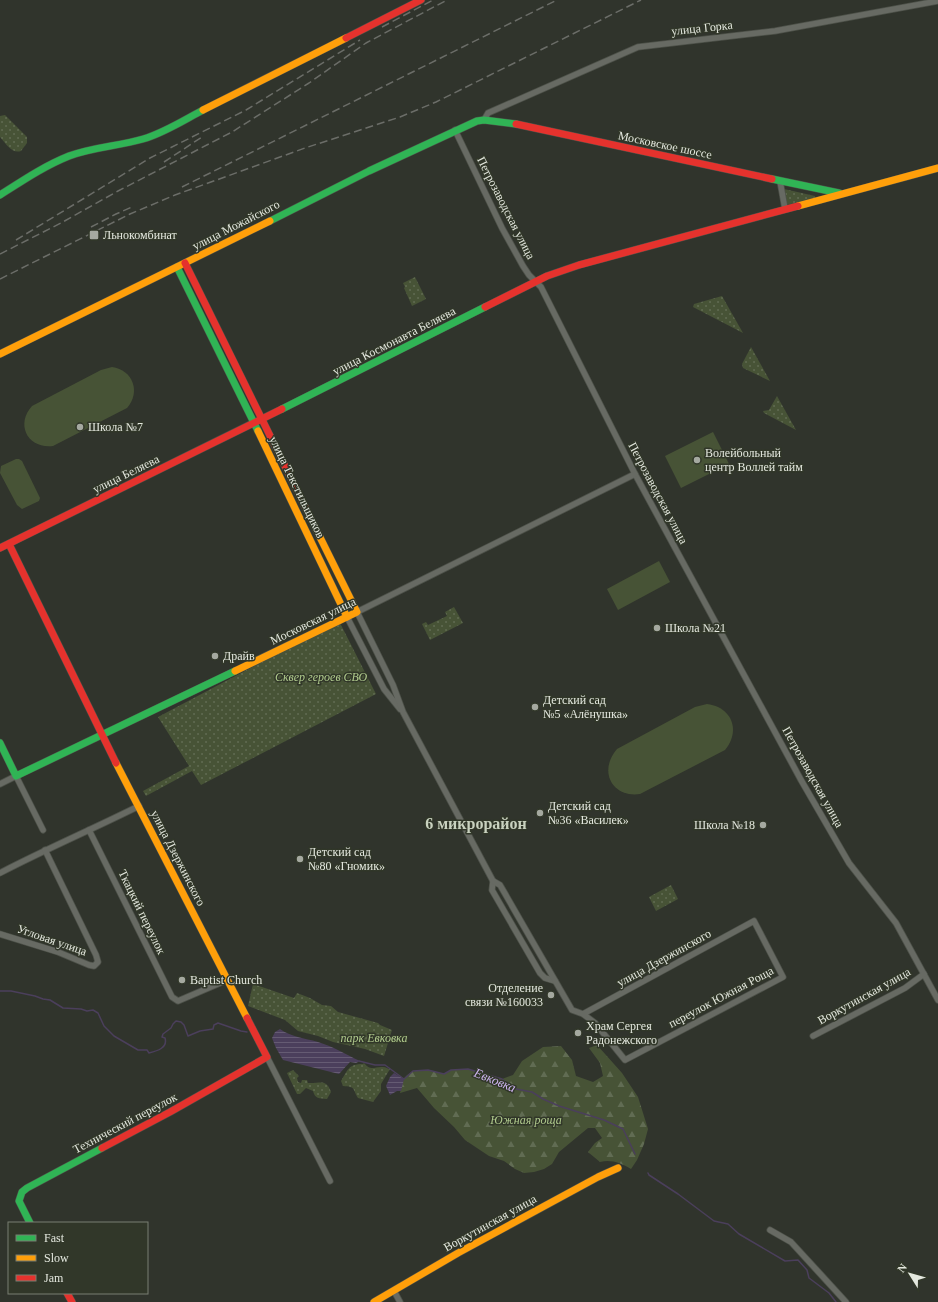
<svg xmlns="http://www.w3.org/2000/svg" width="938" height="1302" font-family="Georgia,serif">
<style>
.grass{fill:url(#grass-dots)}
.forest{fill:url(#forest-firs)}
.garden{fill:#475336}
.water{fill:url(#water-rules)}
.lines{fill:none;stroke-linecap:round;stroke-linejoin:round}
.stream{stroke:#4b3f5c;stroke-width:1.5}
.street-casing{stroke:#4d5149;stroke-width:7}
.fast-casing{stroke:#4d5149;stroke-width:8}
.slow-casing{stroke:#4d5149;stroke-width:8}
.jam-casing{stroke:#4d5149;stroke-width:8}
.street{stroke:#676a63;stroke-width:5.5}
.fast{stroke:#30b455;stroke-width:7}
.slow{stroke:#ff9f0a;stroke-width:7}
.jam{stroke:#e5322d;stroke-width:7}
.rail{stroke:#6b6d68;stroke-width:1.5;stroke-dasharray:8 4;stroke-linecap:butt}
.poi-dot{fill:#a5a9a0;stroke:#313729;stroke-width:1.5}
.labels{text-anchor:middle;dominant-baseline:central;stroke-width:3;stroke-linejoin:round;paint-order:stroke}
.street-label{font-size:12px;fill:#e4e8df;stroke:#313729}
.poi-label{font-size:12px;fill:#e4e8df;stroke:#313729;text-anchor:start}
.park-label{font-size:12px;font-style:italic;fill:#b0ca8d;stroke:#313729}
.water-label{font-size:13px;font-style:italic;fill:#ceb5f1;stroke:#313729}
.district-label{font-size:16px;font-weight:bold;fill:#c9d2bf;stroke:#313729}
</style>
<defs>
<pattern id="grass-dots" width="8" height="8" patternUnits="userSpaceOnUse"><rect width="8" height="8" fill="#475336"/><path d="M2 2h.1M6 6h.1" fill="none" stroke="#616c53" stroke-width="1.8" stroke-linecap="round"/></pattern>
<pattern id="forest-firs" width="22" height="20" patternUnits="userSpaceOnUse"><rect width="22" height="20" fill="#475336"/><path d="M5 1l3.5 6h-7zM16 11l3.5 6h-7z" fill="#616c53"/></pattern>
<pattern id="water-rules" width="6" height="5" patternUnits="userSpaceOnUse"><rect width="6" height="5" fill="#4b3f5c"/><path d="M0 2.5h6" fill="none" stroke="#655b73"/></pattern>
</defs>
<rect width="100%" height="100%" fill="#30342c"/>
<g class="grass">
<path d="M5,115L27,137V143L21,151C12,154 6,144 0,137V116Z"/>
<polygon points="784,189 815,196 815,198 787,205"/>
<polygon points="415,277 426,299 412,306 404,288 405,287 403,283"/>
<polygon points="722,296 743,333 693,307 694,304"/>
<polygon points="751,347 770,381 743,368 742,364"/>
<polygon points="777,396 796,430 764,413 763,411 769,410"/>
<polygon points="454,607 463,623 430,640 422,624 426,622 428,625 447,616 445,612"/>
<polygon points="339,621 376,694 201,785 192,771 146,796 143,791 189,766 158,717"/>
<polygon points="671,885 678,899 656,911 649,897"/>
<polygon points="253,984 294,998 297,993 310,998 322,1005 331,1006 338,1012 378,1023 380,1025 392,1030 384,1056 365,1049 333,1042 318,1036 298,1031 285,1020 248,1006"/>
<path d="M364,1063C371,1072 375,1066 383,1067C386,1067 388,1069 390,1069L381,1084V1091L373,1102L358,1098C352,1088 356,1087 343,1086L341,1081C348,1070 348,1064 363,1064Z"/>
<path d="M293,1070L299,1076L297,1078L298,1082L301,1083L302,1080H307L308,1083C320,1084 326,1078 331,1092L327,1099C319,1098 315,1099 313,1091L306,1088L300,1094H297L287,1073Z"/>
</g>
<path class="forest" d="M597,1045L622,1073L638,1097L648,1129L644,1144L637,1160L631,1169C621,1163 611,1159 600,1162L588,1152L595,1143L602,1138L595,1128H588L559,1152L552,1164L544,1169L534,1172L524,1173L515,1169L504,1161L489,1156L465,1140L454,1127L434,1108L417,1088L400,1093C401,1089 402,1085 403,1081C410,1065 432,1071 444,1074L451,1070L468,1069L502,1079L513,1075L522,1061L543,1047L561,1046L572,1060L576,1076L593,1082L603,1076L600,1063L589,1048Z"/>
<g class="garden">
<path d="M112,367C133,370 141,392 127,408L53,446C28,449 15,425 32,406L101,370Z"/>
<polygon points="713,432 729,464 681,488 665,456"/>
<polygon points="16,459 19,459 22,461 40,498 39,501 22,509 17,505 0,473 1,466"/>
<polygon points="659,561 670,582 618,610 607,589"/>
<path d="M707,704C732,707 741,731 725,750L640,794C612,798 598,771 617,749L695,707Z"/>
</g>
<g class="water">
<path d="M280,1029C291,1037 304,1038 318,1042C334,1047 345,1054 360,1061L356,1063L350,1062L339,1074L283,1060L276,1048L272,1038L275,1032Z"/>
<polygon points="394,1073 404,1079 401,1091 397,1091 390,1095 386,1086 390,1077"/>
</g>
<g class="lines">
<g class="stream">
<path d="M0,991H11L35,996L43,999L50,1000L63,1008L81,1009L87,1011L93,1010L98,1013L104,1026L114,1036L138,1050H147L149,1053C157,1051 168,1048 165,1038L162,1037L163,1034L171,1028L173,1024L176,1021L181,1022L184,1025L188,1036L200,1031L213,1029L214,1025L218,1023L241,1031L247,1032"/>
<polyline points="359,1061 375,1065 385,1065 404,1079 413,1071 428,1070 444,1074 451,1070 468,1069 502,1079 516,1089 532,1092 543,1099 559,1106 604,1120 623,1129 635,1154"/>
<polyline points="648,1173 649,1175 678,1194 714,1221 728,1224 739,1234 785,1261 798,1260 807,1270 809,1278 829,1293 836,1302"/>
</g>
<g class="street-casing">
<g id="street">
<polyline points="484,120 488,113 638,47 775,31 938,1"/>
<polyline points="455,130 502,228 523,266 529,275 541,287 635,474 801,780 849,863 896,923 938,1000"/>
<polyline points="780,181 785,209"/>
<polyline points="347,617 384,689 400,709"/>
<polyline points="0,784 16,776 43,830"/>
<polyline points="89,830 172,997 178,1001 227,980"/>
<path d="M0,873C46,849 93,829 139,806"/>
<polyline points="493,881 492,890 540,973 545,978 555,981"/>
<polyline points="0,934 58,952 89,965 94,966 98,962 96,955 45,850"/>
<polyline points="583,1014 754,921 783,977 625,1060 595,1023 583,1014 572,1010 500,885 493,881 403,712 393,685 357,612 635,474"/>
<polyline points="813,1036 905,988 924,974"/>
<polyline points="267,1057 330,1181"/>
<polyline points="770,1230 791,1242 846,1302"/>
<polyline points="394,1291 400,1302"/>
</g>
</g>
<g class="fast-casing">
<g id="fast">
<polyline points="772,179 839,193"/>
<path d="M0,195C22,181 44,166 69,156C93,147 119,146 143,139C164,133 184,120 203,110"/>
<polyline points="270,221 369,171 477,121 484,120 516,124"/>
<polyline points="177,267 258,431"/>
<polyline points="282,409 485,307"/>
<polyline points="0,743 16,776 235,671"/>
<polyline points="30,1223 19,1201 22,1192 27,1188 102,1148"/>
</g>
</g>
<g class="slow-casing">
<g id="slow">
<polyline points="203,110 346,38"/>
<polyline points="798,206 938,168"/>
<polyline points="0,354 270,221"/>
<polyline points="258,431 347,617"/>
<polyline points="235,671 357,612 311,519"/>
<polyline points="116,763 247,1018"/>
<polyline points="374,1302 458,1253 598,1177 618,1168"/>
</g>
</g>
<g class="jam-casing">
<g id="jam">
<polyline points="346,38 421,0"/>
<polyline points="516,124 772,179"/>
<polyline points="185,263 311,519"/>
<polyline points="485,307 547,276 579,265 798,206"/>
<polyline points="9,544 116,763"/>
<polyline points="0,548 282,409"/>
<polyline points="102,1148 170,1112 267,1057 247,1018"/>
<polyline points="67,1293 72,1302"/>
</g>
</g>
<use href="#street" class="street"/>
<use href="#fast" class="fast"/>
<use href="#slow" class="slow"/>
<use href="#jam" class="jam"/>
<g class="rail">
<polyline points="382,27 433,0"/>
<polyline points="164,162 202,137"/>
<polyline points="182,187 557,0"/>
<polyline points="91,227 116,214 134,206"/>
<polyline points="16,240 150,158 246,110 360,40"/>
<polyline points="0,254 61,223 118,191 232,132 309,83 366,43 447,0"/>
<polyline points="0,279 130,214 175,195 305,148 400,117 436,102 641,0"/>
</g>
</g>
<g class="poi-dot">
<rect x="89" y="230" width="10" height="10" rx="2"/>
<circle cx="80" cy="427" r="4"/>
<circle cx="697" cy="460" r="4"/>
<circle cx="657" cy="628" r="4"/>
<circle cx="215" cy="656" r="4"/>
<circle cx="535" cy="707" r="4"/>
<circle cx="540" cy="813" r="4"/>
<circle cx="763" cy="825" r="4"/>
<circle cx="300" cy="859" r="4"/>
<circle cx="182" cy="980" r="4"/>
<circle cx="551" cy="995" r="4"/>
<circle cx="578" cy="1033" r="4"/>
</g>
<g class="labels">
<g class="street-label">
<text transform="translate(702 28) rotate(-6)">улица Горка</text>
<text transform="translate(665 145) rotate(12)">Московское шоссе</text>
<text transform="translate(506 208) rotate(63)">Петрозаводская улица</text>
<text transform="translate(236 225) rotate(-27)">улица Можайского</text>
<text transform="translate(394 341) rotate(-27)">улица Космонавта Беляева</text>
<text transform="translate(126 474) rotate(-26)">улица Беляева</text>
<text transform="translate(297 487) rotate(64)">улица Текстильщиков</text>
<text transform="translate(658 493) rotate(62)">Петрозаводская улица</text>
<text transform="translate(313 621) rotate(-26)">Московская улица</text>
<text transform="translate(813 777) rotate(61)">Петрозаводская улица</text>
<text transform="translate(178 858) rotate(63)">улица Дзержинского</text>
<text transform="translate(142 912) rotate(64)">Ткацкий переулок</text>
<text transform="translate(52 940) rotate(19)">Угловая улица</text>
<text transform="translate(664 958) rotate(-29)">улица Дзержинского</text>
<text transform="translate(864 996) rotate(-29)">Воркутинская улица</text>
<text transform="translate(721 997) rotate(-28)">переулок Южная Роща</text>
<text transform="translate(125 1123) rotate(-28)">Технический переулок</text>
<text transform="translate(490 1223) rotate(-29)">Воркутинская улица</text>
</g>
<g class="poi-label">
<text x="103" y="235">Льнокомбинат</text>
<text x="88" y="427">Школа №7</text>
<text x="705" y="453">Волейбольный<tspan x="705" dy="14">центр Воллей тайм</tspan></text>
<text x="665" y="628">Школа №21</text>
<text x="223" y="656">Драйв</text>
<text x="543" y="700">Детский сад<tspan x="543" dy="14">№5 «Алёнушка»</tspan></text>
<text x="548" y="806">Детский сад<tspan x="548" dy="14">№36 «Василек»</tspan></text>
<text x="755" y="825" text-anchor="end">Школа №18</text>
<text x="308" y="852">Детский сад<tspan x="308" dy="14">№80 «Гномик»</tspan></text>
<text x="190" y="980">Baptist Church</text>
<text x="543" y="988" text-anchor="end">Отделение<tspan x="543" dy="14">связи №160033</tspan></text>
<text x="586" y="1026">Храм Сергея<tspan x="586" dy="14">Радонежского</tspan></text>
</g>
<g class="park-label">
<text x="321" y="677">Сквер героев СВО</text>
<text x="374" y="1038">парк Евковка</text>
<text x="526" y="1120">Южная роща</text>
</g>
<g class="water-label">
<text transform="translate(495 1080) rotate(22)">Евковка</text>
</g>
<g class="district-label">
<text x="476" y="823">6 микрорайон</text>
</g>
</g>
<rect x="8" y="1222" width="140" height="72" fill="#313729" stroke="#797e72"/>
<rect x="16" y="1235" width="20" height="6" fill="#30b455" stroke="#797e72"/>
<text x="44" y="1242" font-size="12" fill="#e4e8df">Fast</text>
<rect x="16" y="1255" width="20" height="6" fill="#ff9f0a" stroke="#797e72"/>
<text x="44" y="1262" font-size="12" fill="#e4e8df">Slow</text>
<rect x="16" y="1275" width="20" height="6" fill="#e5322d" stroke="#797e72"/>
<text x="44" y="1282" font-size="12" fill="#e4e8df">Jam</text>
<g transform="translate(910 1274) rotate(307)" stroke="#313729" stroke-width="3" paint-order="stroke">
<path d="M0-3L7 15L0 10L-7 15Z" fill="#e4e8df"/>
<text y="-6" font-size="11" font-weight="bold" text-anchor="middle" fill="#e4e8df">N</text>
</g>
</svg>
